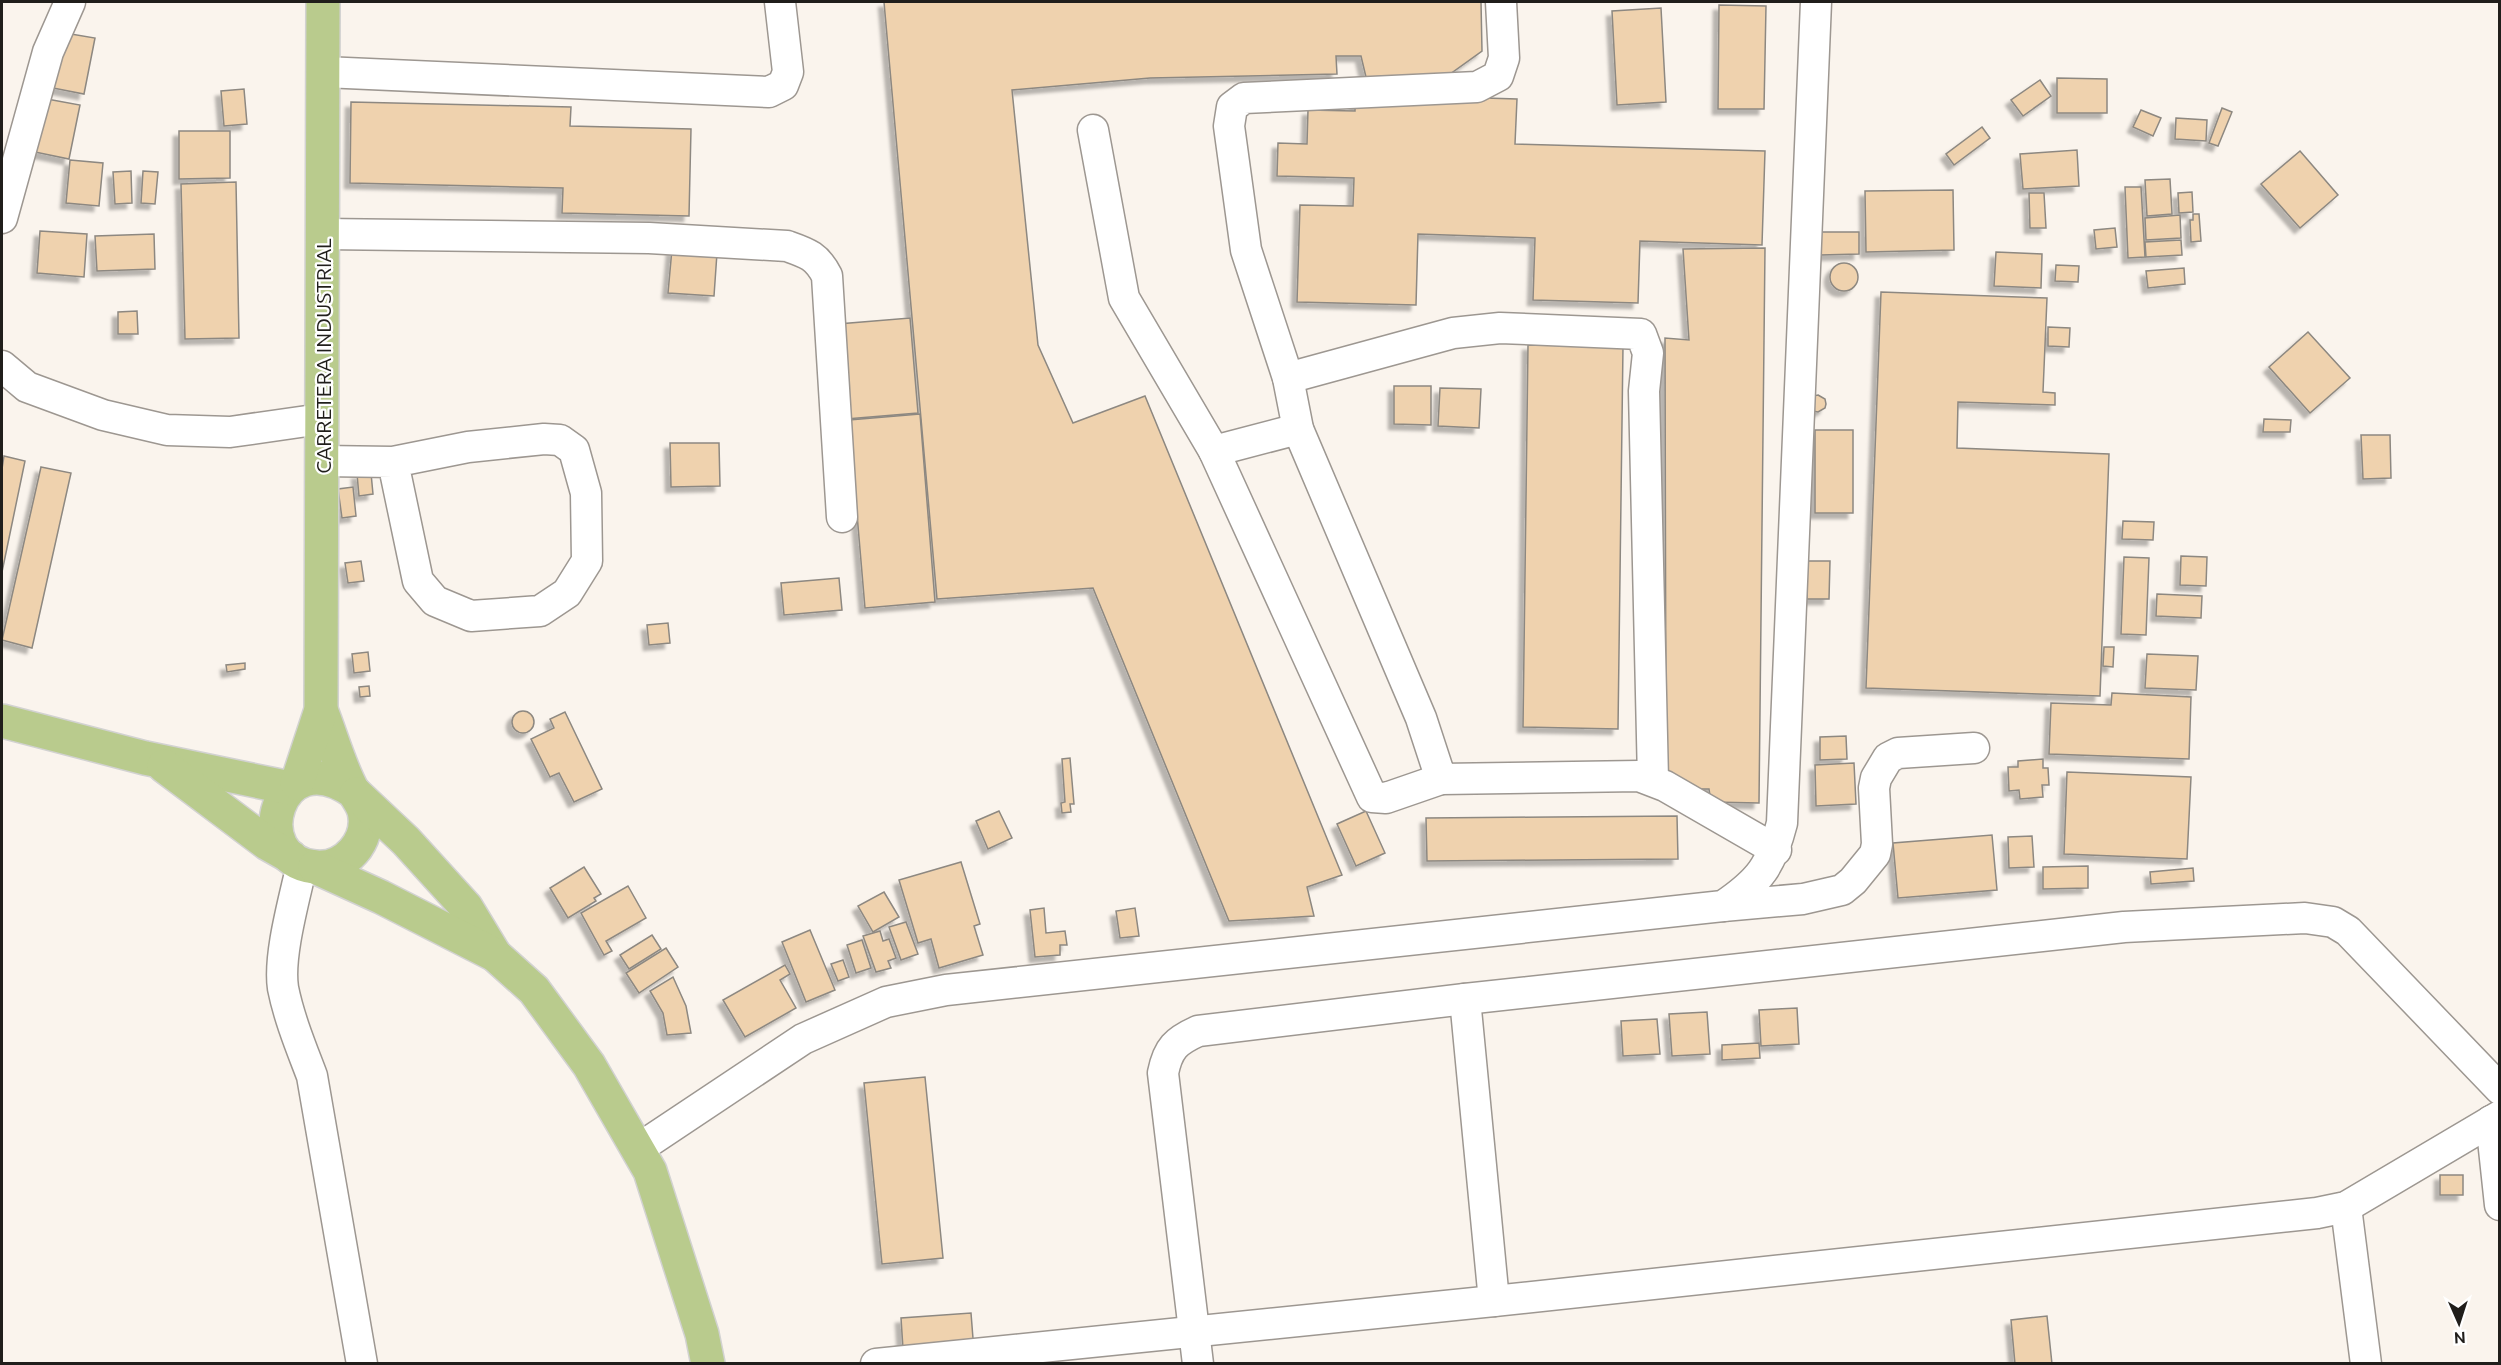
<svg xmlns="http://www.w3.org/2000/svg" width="2501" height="1365" font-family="Ubuntu,sans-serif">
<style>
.building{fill:#efd2ae;stroke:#8d8881;stroke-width:1.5;filter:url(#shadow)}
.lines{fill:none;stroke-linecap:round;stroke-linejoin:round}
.minor-casing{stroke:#9d9791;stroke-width:33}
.major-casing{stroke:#d2d2d1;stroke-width:36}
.minor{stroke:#fff;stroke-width:30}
.major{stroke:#b9cb8d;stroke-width:33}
.labels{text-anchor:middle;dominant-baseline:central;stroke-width:4.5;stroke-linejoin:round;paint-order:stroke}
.street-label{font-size:21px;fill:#201e1b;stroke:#fff}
</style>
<defs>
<filter id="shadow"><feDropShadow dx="-5.5" dy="5.5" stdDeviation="1.5" flood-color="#0004"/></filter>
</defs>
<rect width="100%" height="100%" fill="#faf4ed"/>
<g class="building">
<polygon points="884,2 1481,2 1482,51 1450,74 1366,77 1361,56 1336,56 1337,74 1150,78 1012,90 1038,345 1073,423 1145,396 1342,875 1307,887 1314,916 1229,921 1093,588 937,599"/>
<polygon points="1719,5 1766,6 1764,109 1718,109"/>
<polygon points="1661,8 1666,102 1617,105 1612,11"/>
<polygon points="65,33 95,38 84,94 53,88"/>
<polygon points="2057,78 2107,79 2107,113 2057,113"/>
<polygon points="2040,80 2051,96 2023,116 2011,100"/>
<polygon points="244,89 247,124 224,126 221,91"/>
<polygon points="1355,94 1517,99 1515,144 1765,151 1762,245 1640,241 1638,303 1533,300 1535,238 1418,234 1416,305 1297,302 1300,205 1353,206 1354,178 1277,176 1278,143 1307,144 1308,110 1355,111"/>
<polygon points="47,99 80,105 69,159 35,152"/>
<polygon points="351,102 571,107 570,126 691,129 689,216 562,213 563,188 350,183"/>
<polygon points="2222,108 2232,112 2218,146 2209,143"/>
<polygon points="2141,110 2161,118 2153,136 2133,127"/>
<polygon points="2176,118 2207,120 2206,141 2175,139"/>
<polygon points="1982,127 1990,138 1954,165 1946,154"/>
<polygon points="179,131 230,131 230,178 179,179"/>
<polygon points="2077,150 2079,186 2023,189 2020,154"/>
<polygon points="2300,151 2338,195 2300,228 2261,184"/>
<polygon points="70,160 103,163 99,206 66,203"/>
<polygon points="131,171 132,203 115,204 113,172"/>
<polygon points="143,171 158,172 155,204 141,203"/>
<polygon points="2170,179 2172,214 2147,216 2145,180"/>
<polygon points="236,182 239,338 185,339 181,184"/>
<polygon points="2125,187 2141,187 2145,257 2128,258"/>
<polygon points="1953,190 1954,250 1866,252 1865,191"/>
<polygon points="2192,192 2193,212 2179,213 2178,193"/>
<polygon points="2029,193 2044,193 2046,228 2030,228"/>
<polygon points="2193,214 2199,214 2201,241 2191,242 2190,220 2193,220"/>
<polygon points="2180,215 2181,238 2146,240 2145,218"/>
<polygon points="2115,228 2117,247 2096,249 2094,230"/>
<polygon points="40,231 87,234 84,277 37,273"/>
<polygon points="1820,232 1859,232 1859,254 1820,255"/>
<polygon points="154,234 155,269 97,271 95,236"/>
<polygon points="2181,240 2182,255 2146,257 2145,242"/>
<polygon points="1765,248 1759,803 1711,802 1709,789 1686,789 1666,770 1665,338 1689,340 1683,249"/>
<polygon points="672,249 717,253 714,296 668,293"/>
<polygon points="1996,252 2042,254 2041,288 1994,286"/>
<circle cx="1844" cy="277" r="14"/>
<polygon points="2056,265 2079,266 2078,282 2055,281"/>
<polygon points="2184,268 2185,284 2148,288 2146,271"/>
<polygon points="1881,292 2047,298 2043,392 2055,393 2055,405 1958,402 1957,448 2109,454 2100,696 1866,688"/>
<polygon points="137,311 138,334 118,334 118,312"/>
<polygon points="910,318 918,413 846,419 838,324"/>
<polygon points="2048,327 2070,328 2069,347 2048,346"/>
<polygon points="2308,332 2350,378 2310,413 2269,367"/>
<polygon points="1528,345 1623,346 1618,729 1523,727"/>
<polygon points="1394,386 1431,386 1431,425 1394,424"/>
<polygon points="1440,388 1481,389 1479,428 1438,426"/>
<polygon points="1818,395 1825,399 1826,404 1825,408 1818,412 1813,411 1813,396"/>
<polygon points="920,414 935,602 865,608 849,420"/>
<polygon points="2264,419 2291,420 2290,432 2263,432"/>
<rect x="1815" y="430" width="38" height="83"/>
<polygon points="2361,435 2390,435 2391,478 2363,479"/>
<polygon points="670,443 719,443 720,486 671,487"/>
<polygon points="4,456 25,461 2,572 2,469"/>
<polygon points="41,467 71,473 32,648 2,640"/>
<polygon points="371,473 373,494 359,496 357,474"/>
<polygon points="353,487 356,516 342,518 338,489"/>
<polygon points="2123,521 2154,522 2153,540 2122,539"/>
<polygon points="2181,556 2207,557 2206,586 2180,585"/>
<polygon points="2124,557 2149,558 2146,635 2121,634"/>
<polygon points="361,561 364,581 348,583 345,563"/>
<polygon points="1807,561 1830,561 1829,599 1807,599"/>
<polygon points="839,578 842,610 784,615 781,583"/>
<polygon points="2157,594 2202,596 2201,618 2156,616"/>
<polygon points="668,623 670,643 649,645 647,625"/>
<polygon points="2104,647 2114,647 2113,667 2103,666"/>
<polygon points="368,652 370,671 354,673 352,654"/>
<polygon points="2147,654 2198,656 2196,690 2145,688"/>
<polygon points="245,663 245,669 227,672 226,665"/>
<polygon points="369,686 370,696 360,697 359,687"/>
<polygon points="2112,693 2191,697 2189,759 2049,754 2051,703 2111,705"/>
<circle cx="523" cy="722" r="11"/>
<polygon points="565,712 602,789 574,802 559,773 550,777 531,739 554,728 550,719"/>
<polygon points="1846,736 1847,759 1820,760 1820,737"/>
<polygon points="1070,758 1074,804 1070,804 1071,812 1062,813 1061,803 1065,802 1062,759"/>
<polygon points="2043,759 2043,768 2048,768 2049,785 2042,785 2043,797 2020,799 2019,790 2009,791 2008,767 2018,767 2018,761"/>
<polygon points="1854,763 1856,804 1816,806 1815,765"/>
<polygon points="2067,772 2191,777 2187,859 2064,854"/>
<polygon points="999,811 1012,838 988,849 976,821"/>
<polygon points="1366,811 1385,853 1356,866 1337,824"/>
<polygon points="1677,816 1678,859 1427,861 1426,818"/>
<polygon points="1992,835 1997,890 1898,898 1893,843"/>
<polygon points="2032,836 2034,867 2009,868 2008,837"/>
<polygon points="961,862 980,924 974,926 983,955 939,968 931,939 918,943 899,880"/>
<polygon points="2088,866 2088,888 2043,889 2043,867"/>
<polygon points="584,867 601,894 594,898 596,901 568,918 550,888"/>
<polygon points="2193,868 2194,881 2151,884 2150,872"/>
<polygon points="628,886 646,918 606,941 612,951 604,955 581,913"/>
<polygon points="884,892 899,917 873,932 858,906"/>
<polygon points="1044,908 1046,933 1065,931 1067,945 1060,945 1060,955 1035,957 1030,910"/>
<polygon points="1135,908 1139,936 1120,938 1116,911"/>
<polygon points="906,922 918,954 901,960 889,927"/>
<polygon points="810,930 835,990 806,1002 782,942"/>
<polygon points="880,931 883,941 889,939 896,958 888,961 891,968 876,972 863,936"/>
<polygon points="652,935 661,949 629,969 620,955"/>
<polygon points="862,940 871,968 856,973 847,945"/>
<polygon points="666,948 678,967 639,993 626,973"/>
<polygon points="843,960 849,977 838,981 831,964"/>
<polygon points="785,965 790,974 780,980 796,1008 745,1037 723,1000"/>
<polygon points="673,977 686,1006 691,1033 667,1035 663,1013 650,991"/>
<polygon points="1797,1008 1799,1044 1761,1046 1759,1010"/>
<polygon points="1707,1012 1710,1054 1672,1056 1669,1014"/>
<polygon points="1657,1019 1660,1054 1623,1056 1621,1021"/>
<polygon points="1759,1043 1760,1058 1722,1060 1722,1045"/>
<polygon points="925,1077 943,1258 882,1264 864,1083"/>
<rect x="2440" y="1175" width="23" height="20"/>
<polygon points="971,1313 975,1364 904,1364 901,1318"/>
<polygon points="2047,1316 2052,1364 2015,1364 2011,1320"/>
</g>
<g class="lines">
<g class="minor-casing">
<g id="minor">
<polyline points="1501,2 1504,58 1498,76 1477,87 1244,98 1232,107 1229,126 1246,250 1288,378 1298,429 1421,718 1441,779 1639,776 1665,786 1776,850"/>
<polyline points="324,72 769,92 783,85 788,72 780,2"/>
<polyline points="1093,130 1124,298 1214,451 1372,797 1386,798 1441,779"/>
<polyline points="2,218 48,52 70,2"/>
<path d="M324,234L649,238L787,246C807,253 817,256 827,276L842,517"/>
<polyline points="2,366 27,387 103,415 167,430 230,432 321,419"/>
<polyline points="1288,378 1453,333 1500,328 1641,334 1648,353 1644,391 1653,780"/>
<polyline points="1214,451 1298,429"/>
<polyline points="323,461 393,462 468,447 544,439 560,440 574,450 586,493 587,561 567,593 540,611 471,616 435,601 418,581 393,462"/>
<path d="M302,864C295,897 278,955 283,988C289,1018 301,1047 312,1076L362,1364"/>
<polyline points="1723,906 1803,899 1842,890 1853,881 1875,854 1877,844 1874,788 1876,778 1888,758 1898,753 1974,748"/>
<polyline points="1465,999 1494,1301"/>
<polyline points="2491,1121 2500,1205"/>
<path d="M638,1149L803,1039L886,1002L946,990L1723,906C1760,881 1771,866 1782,823L1816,2"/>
<polyline points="2346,1207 2366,1364"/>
<polyline points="876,1364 1494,1301 2317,1213 2346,1207 2500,1116"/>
<path d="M1198,1364L1163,1073C1168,1048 1176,1041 1198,1031L1465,999L2124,927L2305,918L2333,922L2348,931L2500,1089"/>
</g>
</g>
<g class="major-casing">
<g id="major">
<path d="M321,710C331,735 340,768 353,791C357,797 362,804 364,811C371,841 345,870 315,867C245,861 276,737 354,792"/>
<polyline points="2,721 145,758 290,788"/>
<polyline points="164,766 268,844 291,857"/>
<polyline points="297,783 321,710 323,2"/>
<polyline points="356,794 406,841 466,907 495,955"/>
<polyline points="315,867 381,897 495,955 534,990 589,1065 650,1171 702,1334 708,1364"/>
</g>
</g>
<use href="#minor" class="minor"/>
<use href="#major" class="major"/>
</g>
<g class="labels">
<g class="street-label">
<text transform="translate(323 356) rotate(-90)">CARRETERA INDUSTRIAL</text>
</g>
</g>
<rect width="2501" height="1365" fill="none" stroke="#201e1b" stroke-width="6"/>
<g transform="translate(2459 1323) rotate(177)" stroke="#ffffff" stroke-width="4.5" paint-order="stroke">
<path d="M0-4.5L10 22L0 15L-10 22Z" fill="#201e1b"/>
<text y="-9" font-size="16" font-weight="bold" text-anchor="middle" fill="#201e1b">N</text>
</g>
</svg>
